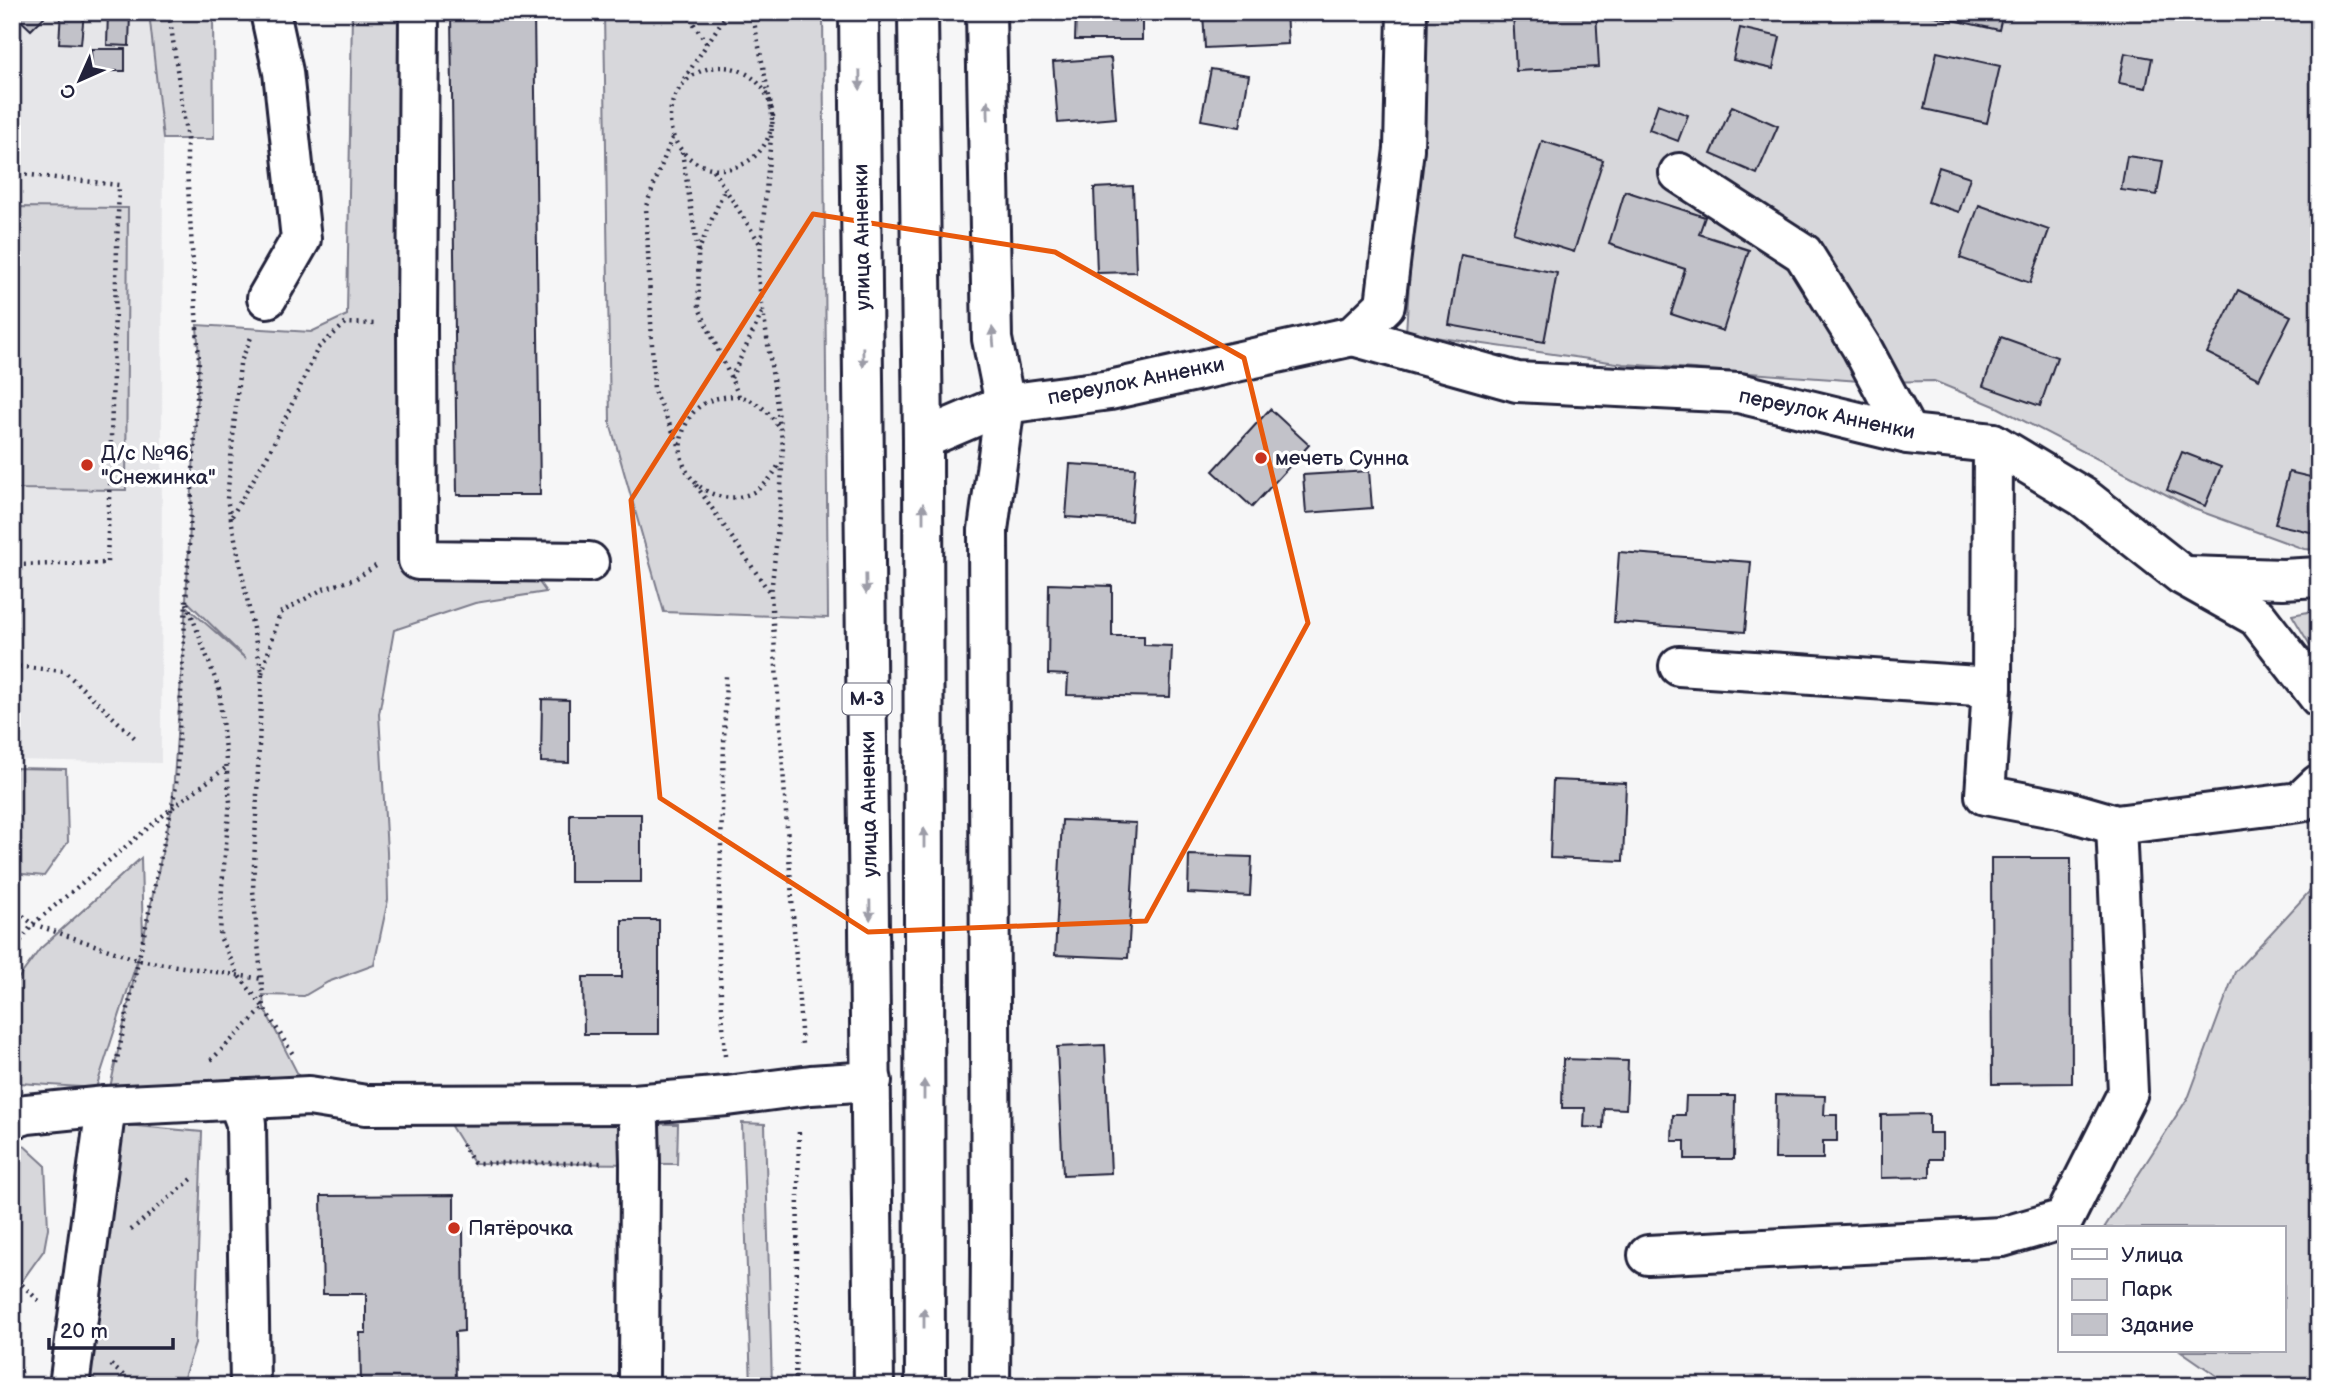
<svg xmlns="http://www.w3.org/2000/svg" width="2331" height="1398" font-family="'Balsamiq Sans',sans-serif">
<style>
.built{fill:#e6e6e9}
.green{fill:#d7d7db;stroke:#7c7c8b;stroke-width:2}
.building{fill:#c2c2c9;stroke:#22223b;stroke-width:2}
.lines{fill:none;stroke-linecap:round;stroke-linejoin:round}
.minor-casing{stroke:#22223b;stroke-width:44}
.major-casing{stroke:#22223b;stroke-width:44}
.path{stroke:#22223b;stroke-width:4.5;stroke-dasharray:2 5;stroke-linecap:butt}
.minor{stroke:#fff;stroke-width:38}
.major{stroke:#fff;stroke-width:38}
.oneway{fill:#9c9ca7}
.marked{fill:none;stroke:#e8590c;stroke-width:5;stroke-linejoin:round}
.poi-dot{fill:#c8321e;stroke:#fff;stroke-width:2.5}
.labels{text-anchor:middle;dominant-baseline:central;stroke-width:7;stroke-linejoin:round;paint-order:stroke}
.shield{fill:#fff;stroke:#646476;stroke-width:2}
.shield-label{font-size:19px;font-weight:bold;fill:#22223b}
.street-label{font-size:21px;fill:#22223b;stroke:#fff}
.poi-label{font-size:21px;fill:#22223b;stroke:#fff;text-anchor:start}
</style>
<rect width="100%" height="100%" fill="#f6f6f7"/>
<filter id="ink" filterUnits="userSpaceOnUse"><feTurbulence type="fractalNoise" baseFrequency=".0143" numOctaves="2"/><feDisplacementMap in="SourceGraphic" scale="14" xChannelSelector="R" yChannelSelector="G"/><feConvolveMatrix kernelMatrix="1 2 1 2 8 2 1 2 1" color-interpolation-filters="sRGB"/></filter>
<g filter="url(#ink)">
<polygon class="built" points="12,12 149,12 163,139 161,763 12,760 12,122 21,122 12,76"/>
<g class="green">
<polygon points="149,12 213,12 214,139 163,139"/>
<polygon points="352,12 419,12 418,559 524,561 546,592 475,603 394,630 379,714 387,852 388,900 374,965 328,982 304,996 263,995 264,1008 309,1096 106,1106 139,955 96,1088 19,1083 12,1079 12,987 40,949 141,858 143,940 172,808 186,606 246,659 186,600 199,360 197,325 311,332 347,315"/>
<polygon points="604,12 823,12 828,618 664,612 610,423"/>
<polygon points="1426,12 2319,12 2319,550 2304,549 2194,509 1997,407 1934,381 1874,382 1624,364 1406,333"/>
<polygon points="12,207 128,208 126,490 12,489"/>
<polygon points="2319,610 2319,660 2292,615"/>
<polygon points="12,768 66,769 68,842 44,876 12,873"/>
<polygon points="2319,881 2319,1386 2214,1386 2217,1376 2181,1351 2284,1351 2284,1228 2104,1228 2189,1096 2235,972"/>
<polygon points="104,1123 202,1132 195,1344 181,1386 69,1386"/>
<polygon points="449,1123 678,1124 677,1164 474,1163"/>
<polygon points="742,1123 765,1124 772,1386 751,1386"/>
<polygon points="12,1142 20,1142 45,1165 48,1228 44,1250 12,1295"/>
</g>
<g class="building">
<polygon points="18,12 49,12 31,30 15,15"/>
<polygon points="61,12 84,12 81,44 59,43"/>
<polygon points="108,12 130,13 129,46 107,45"/>
<polygon points="451,12 534,12 540,495 457,495"/>
<polygon points="1076,12 1142,12 1142,40 1075,40"/>
<polygon points="1203,12 1286,12 1288,44 1205,48"/>
<polygon points="1513,12 1596,12 1599,67 1516,71"/>
<polygon points="1927,12 2003,12 1999,30 1926,14"/>
<polygon points="1740,28 1780,37 1773,69 1733,60"/>
<polygon points="91,49 125,49 125,71 92,71"/>
<polygon points="1937,52 2000,66 1987,123 1924,109"/>
<polygon points="2125,53 2152,58 2146,88 2119,83"/>
<polygon points="1111,58 1116,118 1058,123 1053,62"/>
<polygon points="1211,69 1249,75 1240,127 1201,120"/>
<polygon points="1658,104 1688,115 1678,141 1649,130"/>
<polygon points="1732,106 1778,126 1757,174 1711,154"/>
<polygon points="1542,141 1603,160 1574,252 1513,233"/>
<polygon points="2127,156 2163,161 2157,195 2121,190"/>
<polygon points="1939,167 1970,177 1959,212 1928,202"/>
<polygon points="1133,186 1136,272 1097,273 1094,188"/>
<polygon points="1625,191 1705,217 1699,234 1749,250 1723,331 1671,314 1685,269 1609,244"/>
<polygon points="1979,205 2049,230 2030,283 1960,258"/>
<polygon points="1461,255 1557,273 1544,342 1449,325"/>
<polygon points="2238,290 2291,316 2259,379 2207,353"/>
<polygon points="2001,337 2057,357 2040,406 1983,386"/>
<polygon points="1270,409 1309,445 1252,507 1213,471"/>
<polygon points="2182,452 2221,467 2205,506 2167,490"/>
<polygon points="1070,464 1135,468 1131,521 1066,517"/>
<polygon points="1369,471 1372,508 1306,513 1303,475"/>
<polygon points="2289,472 2319,479 2319,521 2315,533 2275,524"/>
<polygon points="1619,552 1751,562 1745,632 1614,622"/>
<polygon points="1049,584 1112,586 1112,636 1144,636 1144,645 1172,646 1170,697 1067,695 1068,675 1048,674"/>
<polygon points="542,699 569,700 569,763 541,762"/>
<polygon points="1553,780 1626,783 1623,861 1550,858"/>
<rect x="570" y="814" width="71" height="68"/>
<polygon points="1062,820 1136,823 1128,958 1055,955"/>
<polygon points="1189,855 1252,857 1250,896 1188,893"/>
<polygon points="1991,858 2071,858 2072,1083 1992,1084"/>
<polygon points="622,920 659,920 659,1034 584,1034 583,977 622,977"/>
<polygon points="1105,1045 1111,1173 1063,1175 1057,1047"/>
<polygon points="1563,1059 1628,1061 1626,1109 1604,1108 1603,1128 1584,1127 1585,1108 1562,1108"/>
<polygon points="1776,1095 1825,1096 1824,1115 1837,1115 1837,1141 1823,1141 1823,1159 1775,1159"/>
<polygon points="1686,1096 1735,1096 1734,1159 1685,1159 1685,1141 1672,1141 1673,1115 1685,1115"/>
<polygon points="1929,1114 1929,1133 1942,1133 1942,1159 1930,1159 1930,1177 1881,1178 1881,1115"/>
<polygon points="454,1195 454,1228 463,1228 464,1331 455,1332 456,1383 361,1384 360,1333 366,1333 366,1294 323,1294 321,1196"/>
</g>
<g class="lines">
<g class="minor-casing">
<g id="minor">
<polyline points="419,12 417,326 418,560 589,562"/>
<polyline points="986,12 992,339 1005,404 988,530 991,1252 990,1386"/>
<polyline points="1679,173 1803,253 1862,348 1908,434"/>
<polyline points="267,298 301,239 283,72 270,12"/>
<polyline points="1353,336 1517,382 1739,393 1908,434 1993,443 2083,497 2182,575 2257,617 2319,697"/>
<polyline points="923,439 1005,404 1110,390 1353,336 1385,305 1404,149 1407,12"/>
<polyline points="1993,443 1992,687 1985,795 2064,810 2116,825 2300,802 2319,784"/>
<polyline points="2187,576 2283,579 2319,577"/>
<polyline points="1679,666 1992,687"/>
<polyline points="237,1099 246,1123 250,1386"/>
<polyline points="634,1104 639,1124 640,1163 639,1386"/>
<polyline points="12,1119 27,1114 106,1106 309,1096 366,1105 634,1104 727,1096 811,1085 872,1081"/>
<polyline points="1648,1255 2002,1237 2064,1219 2128,1092 2116,825"/>
<polyline points="69,1386 106,1106"/>
</g>
</g>
<g class="major-casing">
<g id="major">
<polyline points="859,12 874,1386"/>
<polyline points="918,12 923,439 925,1386"/>
</g>
</g>
<g class="path">
<polyline points="686,12 707,44"/>
<polyline points="752,12 773,116 758,277 783,446 780,507 771,594 802,1045"/>
<circle cx="721" cy="118" r="51"/>
<polyline points="684,79 728,12"/>
<polyline points="672,138 646,206 654,391 680,447"/>
<path d="M682,152L698,252L699,308L739,396C758,402 768,410 778,426"/>
<polyline points="713,170 761,245"/>
<polyline points="12,173 119,185 107,563 12,565"/>
<polyline points="698,252 725,188"/>
<polyline points="731,378 762,313"/>
<path d="M739,396C719,396 699,400 688,420C654,483 746,535 780,462"/>
<polyline points="696,485 770,593"/>
<polyline points="232,516 270,451 318,348 346,323 377,324"/>
<polyline points="187,603 219,689 230,802 222,886 220,937 239,976 264,1008 294,1056"/>
<polyline points="12,666 64,671 135,738"/>
<polyline points="262,673 280,613 323,589 355,579 379,564"/>
<polyline points="12,907 33,924 138,960 262,979"/>
<polyline points="12,952 33,924 172,808 227,767"/>
<polyline points="725,1056 718,946 726,676"/>
<polyline points="211,1060 264,1008 253,890 262,673 227,499 240,364 252,335"/>
<polyline points="116,1064 176,787 199,360 187,170 187,140 169,12"/>
<polyline points="462,1144 474,1163 601,1163"/>
<polyline points="131,1230 192,1179"/>
<polyline points="12,1275 39,1301"/>
<polyline points="111,1365 136,1386"/>
<polyline points="795,1386 799,1128"/>
</g>
<use href="#minor" class="minor"/>
<use href="#major" class="major"/>
</g>
<defs><path id="oneway-solid" d="M-6-.8H1V-3.2L6.5 0L1 3.2V.8H-6Z" transform="scale(1.75)"/></defs>
<g class="oneway">
<use href="#oneway-solid" transform="translate(860 80) rotate(89)"/>
<use href="#oneway-solid" transform="translate(988 110) rotate(-91)"/>
<use href="#oneway-solid" transform="translate(993 337) rotate(-95)"/>
<use href="#oneway-solid" transform="translate(863 357) rotate(89)"/>
<use href="#oneway-solid" transform="translate(923 513) rotate(-90)"/>
<use href="#oneway-solid" transform="translate(866 584) rotate(89)"/>
<use href="#oneway-solid" transform="translate(924 838) rotate(-90)"/>
<use href="#oneway-solid" transform="translate(870 910) rotate(89)"/>
<use href="#oneway-solid" transform="translate(924 1090) rotate(-90)"/>
<use href="#oneway-solid" transform="translate(924 1318) rotate(-90)"/>
</g>
</g>
<path class="marked" d="M813,214L1055,252L1244,358L1308,623L1146,921L868,932L660,798L631,500Z"/>
<g class="poi-dot">
<circle cx="1261" cy="458" r="7"/>
<circle cx="87" cy="465" r="7"/>
<circle cx="454" cy="1228" r="7"/>
</g>
<g class="labels">
<rect class="shield" x="842.5" y="683.5" width="49" height="31" rx="5"/>
<g class="shield-label">
<text x="867" y="699">М-3</text>
</g>
<g class="street-label">
<text transform="translate(862 237) rotate(-91)">улица Анненки</text>
<text transform="translate(1136 381) rotate(-11)">переулок Анненки</text>
<text transform="translate(1827 414) rotate(12)">переулок Анненки</text>
<text transform="translate(869 804) rotate(-91)">улица Анненки</text>
</g>
<g class="poi-label">
<text x="101" y="453">Д/с №96<tspan x="101" dy="24">"Снежинка"</tspan></text>
<text x="1275" y="458">мечеть Сунна</text>
<text x="468" y="1228">Пятёрочка</text>
</g>
</g>
<rect width="2331" height="1398" fill="none" stroke="#fff" stroke-width="42"/>
<rect x="21" y="21" width="2289" height="1356" fill="none" stroke="#22223b" stroke-width="2.5" filter="url(#ink)"/>
<rect x="2058" y="1226" width="228" height="126" fill="#ffffff" stroke="#a7a7b1" stroke-width="2"/>
<rect x="2072" y="1249" width="35" height="10" fill="#ffffff" stroke="#a7a7b1" stroke-width="2"/>
<text x="2121" y="1262" font-size="21" fill="#22223b">Улица</text>
<rect x="2072" y="1279" width="35" height="21" fill="#d7d7db" stroke="#a7a7b1" stroke-width="2"/>
<text x="2121" y="1296" font-size="21" fill="#22223b">Парк</text>
<rect x="2072" y="1314" width="35" height="21" fill="#c2c2c9" stroke="#a7a7b1" stroke-width="2"/>
<text x="2121" y="1332" font-size="21" fill="#22223b">Здание</text>
<g transform="translate(80 80) rotate(225)" stroke="#ffffff" stroke-width="5" paint-order="stroke">
<path d="M0-5L12 26L0 18L-12 26Z" fill="#22223b"/>
<text y="-10" font-size="19" font-weight="bold" text-anchor="middle" fill="#22223b">С</text>
</g>
<path d="M49 1338v10h124v-10" fill="none" stroke="#22223b" stroke-width="3.5"/>
<text x="60" y="1338" font-size="21" fill="#22223b" stroke="#ffffff" stroke-width="5" paint-order="stroke">20 m</text>
</svg>
